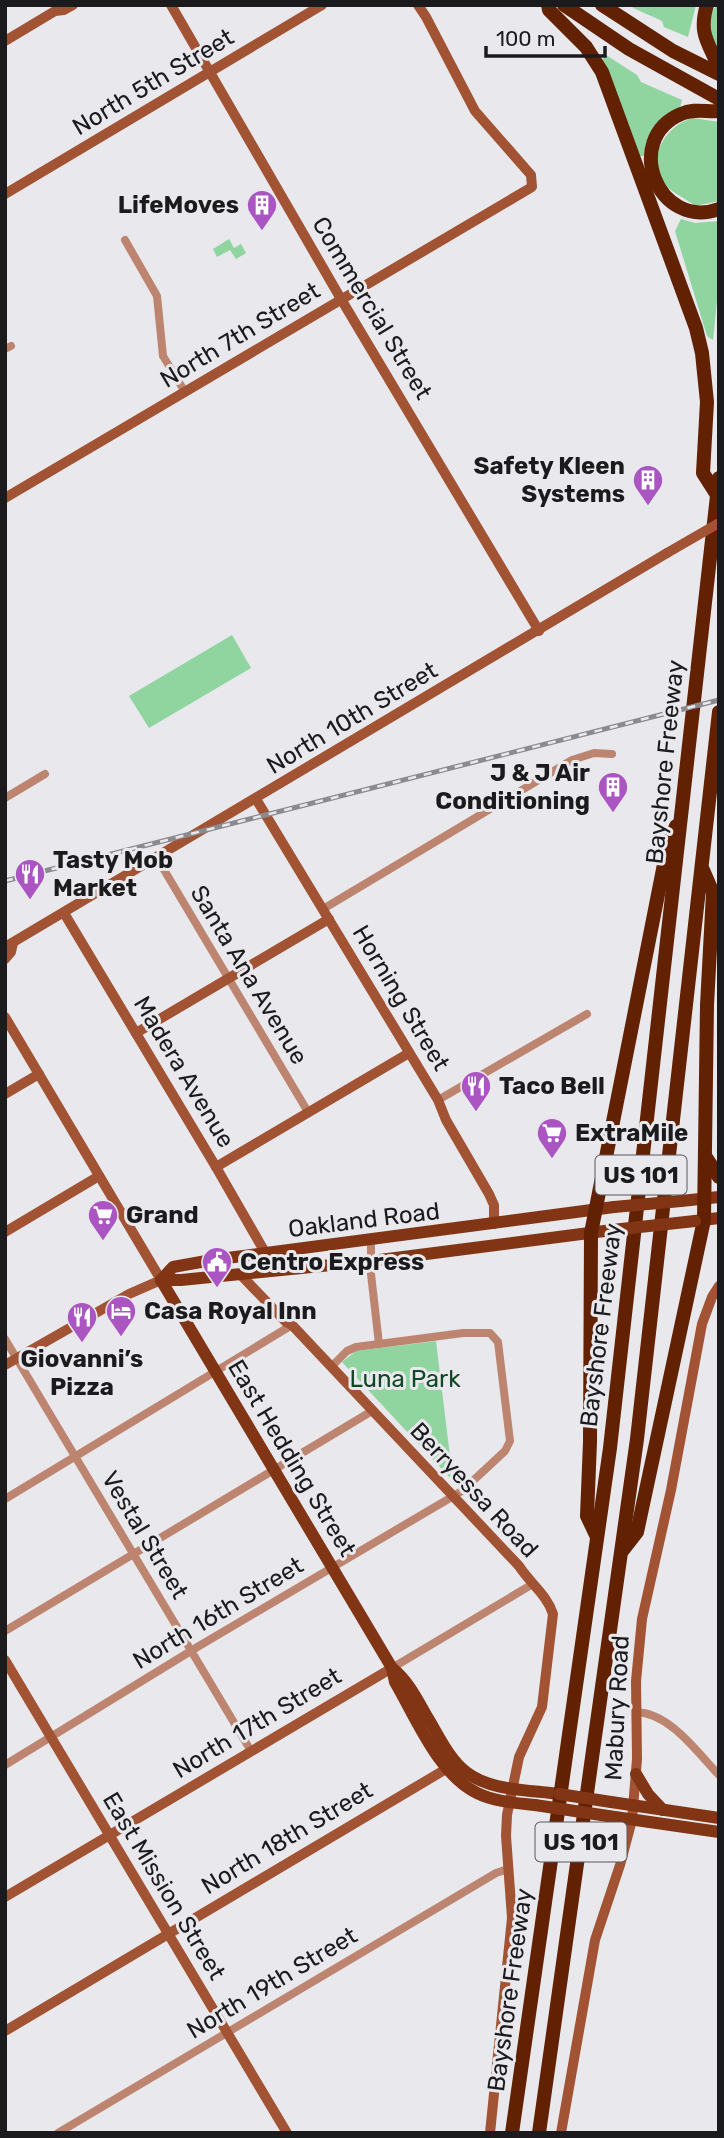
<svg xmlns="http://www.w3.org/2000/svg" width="724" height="2138" font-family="Rubik,sans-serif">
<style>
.green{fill:#90d4a0}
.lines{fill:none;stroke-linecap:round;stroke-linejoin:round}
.street{stroke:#bd8570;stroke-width:8}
.secondary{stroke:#a25333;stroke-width:10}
.primary{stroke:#813514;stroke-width:12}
.highway{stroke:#612102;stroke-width:14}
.rail-casing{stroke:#8b8b8f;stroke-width:5}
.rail{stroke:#e8e8ed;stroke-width:2.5;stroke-dasharray:8;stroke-linecap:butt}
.secondary-bridge{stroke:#a25333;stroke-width:10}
.primary-bridge{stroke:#813514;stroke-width:12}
.labels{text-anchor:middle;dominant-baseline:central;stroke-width:6;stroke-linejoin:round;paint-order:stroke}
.shield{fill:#e8e8ed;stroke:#58585b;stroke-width:2}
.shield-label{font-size:23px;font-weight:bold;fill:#1b1b1d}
.street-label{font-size:24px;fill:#1b1b1d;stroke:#e8e8ed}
.poi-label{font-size:24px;font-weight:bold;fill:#1b1b1d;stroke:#e8e8ed;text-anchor:start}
.park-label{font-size:24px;fill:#104724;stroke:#e8e8ed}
</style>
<rect width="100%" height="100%" fill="#e8e8ed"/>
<g class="green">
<path d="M629,5H696L688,37L664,27L662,21C651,15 639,12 629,5Z"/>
<path d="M717,5H719V51C708,39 706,16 717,5Z"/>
<path d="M606,55L637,75L641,82L682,100L680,108C655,120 651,129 645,156H640L601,61Z"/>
<path d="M693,118L719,122V201L695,206C686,198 671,193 664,183C646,157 666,125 693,118Z"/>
<polygon points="681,219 695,223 719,221 719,281 713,340 707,336 675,231"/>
<polygon points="229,239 234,248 241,244 246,253 236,259 230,250 217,257 213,249"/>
<polygon points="232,635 251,668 149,728 129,696"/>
<polygon points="436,1341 453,1481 342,1362 356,1351"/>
</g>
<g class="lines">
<g class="street">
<polyline points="125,240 157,296 163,356 185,392"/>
<polyline points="5,349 11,346"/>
<polyline points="5,798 45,774"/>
<polyline points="157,858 308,1112"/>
<polyline points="323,909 572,760 594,753 612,754"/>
<polyline points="438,1100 587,1014"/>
<polyline points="371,1240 371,1274 379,1344"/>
<polyline points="5,1339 251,1751"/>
<polyline points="5,1499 292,1325"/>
<polyline points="5,1631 372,1411"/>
<polyline points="392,1668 531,1585"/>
<path d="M636,1712C670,1713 697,1752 719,1775"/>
<polyline points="5,1765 199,1646 462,1491 505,1451 510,1441 498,1342 490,1333 463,1333 356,1347 347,1351 331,1367"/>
<polyline points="58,2133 496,1873 508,1869"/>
</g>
<g class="secondary">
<polyline points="171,5 341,299 539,631"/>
<polyline points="5,41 55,11 64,10 73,5"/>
<polyline points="5,194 322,5"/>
<polyline points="5,498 532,187 531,175 475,111 426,17 418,5"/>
<polyline points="256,799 438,1100 446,1120 489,1194 494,1205 494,1224"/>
<polyline points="64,913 216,1167 266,1254"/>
<polyline points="5,947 667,553"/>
<polyline points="5,959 11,952 13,943"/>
<polyline points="5,1017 161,1280 129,1294 5,1365"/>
<polyline points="136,1033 329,919"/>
<polyline points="5,1094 39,1074"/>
<polyline points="216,1167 409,1053"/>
<polyline points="5,1232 99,1176"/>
<path d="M240,1274L286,1322L292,1325L519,1566C530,1583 547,1595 553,1614L542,1707L519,1757L507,1815L506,1836L512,1918L490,2133"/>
<polyline points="5,1660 287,2133"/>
<polyline points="5,1897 392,1668"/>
<polyline points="5,2031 446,1769"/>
<polyline points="561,2133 595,1940 620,1865 632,1820 637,1759 636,1681 642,1619 671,1490 702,1324 712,1297 719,1286"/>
</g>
<g class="primary">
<polyline points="681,1201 719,1197"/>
<polyline points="695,1221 719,1218"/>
<path d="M161,1280L392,1668L395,1682C416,1718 439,1775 477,1793C495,1802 516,1803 535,1805"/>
<polyline points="161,1280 173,1267 212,1260 614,1207"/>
<polyline points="161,1280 181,1280 372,1261 612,1230"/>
<path d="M392,1668C408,1681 416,1697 426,1715C438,1734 448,1758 466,1772C490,1791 530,1790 559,1794"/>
<polyline points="636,1774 648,1794 663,1810"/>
<polyline points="611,1802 719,1818"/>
<polyline points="608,1816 719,1832"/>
</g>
<g class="highway">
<polyline points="548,5 549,10 586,47 602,72 696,328 702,353 707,402 703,473 717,495"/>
<polyline points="564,5 629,49 719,99"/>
<polyline points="602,5 673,51 719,74"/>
<path d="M707,5C698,34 709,43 719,68"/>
<path d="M719,111C706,112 694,108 681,114C622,139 658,231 719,209"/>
<polyline points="705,1156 719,1177"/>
<polyline points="597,1537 587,1516 590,1442 591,1233 668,844 676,826"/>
<polyline points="623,1550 637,1532 704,1220 707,1005 713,893 703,870"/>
<polyline points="512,2133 610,1448 719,478"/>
<polyline points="539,2133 637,1439 719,712"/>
</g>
<g class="rail-casing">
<polyline id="rail" points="5,881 719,700"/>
</g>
<use href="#rail" class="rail"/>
<polyline class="secondary-bridge" points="667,553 719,523"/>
<g class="primary-bridge">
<polyline points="614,1207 681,1201"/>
<polyline points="612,1230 695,1221"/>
<polyline points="559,1794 611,1802"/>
<polyline points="535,1805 608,1816"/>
</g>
</g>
<defs>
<g id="building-pin" transform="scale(1.575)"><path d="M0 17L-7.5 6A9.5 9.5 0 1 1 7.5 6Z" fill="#ab55c3" stroke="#e8e8ed"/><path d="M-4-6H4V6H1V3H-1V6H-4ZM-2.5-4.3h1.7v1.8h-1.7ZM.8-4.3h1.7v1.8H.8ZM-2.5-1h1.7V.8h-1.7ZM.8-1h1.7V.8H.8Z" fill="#fff"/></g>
<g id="restaurant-pin" transform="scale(1.575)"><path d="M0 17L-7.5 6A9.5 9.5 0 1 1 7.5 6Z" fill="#ab55c3" stroke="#e8e8ed"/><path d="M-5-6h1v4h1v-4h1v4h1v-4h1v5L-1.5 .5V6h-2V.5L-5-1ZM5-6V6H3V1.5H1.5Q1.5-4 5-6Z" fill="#fff"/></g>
<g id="supermarket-pin" transform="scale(1.575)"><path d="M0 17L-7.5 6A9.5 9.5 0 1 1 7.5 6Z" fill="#ab55c3" stroke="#e8e8ed"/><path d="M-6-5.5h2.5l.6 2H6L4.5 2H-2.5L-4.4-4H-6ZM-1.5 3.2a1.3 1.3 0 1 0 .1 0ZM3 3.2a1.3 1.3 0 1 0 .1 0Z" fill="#fff"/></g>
<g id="civic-pin" transform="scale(1.575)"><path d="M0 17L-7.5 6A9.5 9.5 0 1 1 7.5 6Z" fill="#ab55c3" stroke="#e8e8ed"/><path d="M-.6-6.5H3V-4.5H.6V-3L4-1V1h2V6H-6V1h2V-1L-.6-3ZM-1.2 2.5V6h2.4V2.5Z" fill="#fff"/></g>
<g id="hotel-pin" transform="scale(1.575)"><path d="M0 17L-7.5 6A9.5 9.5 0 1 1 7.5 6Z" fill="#ab55c3" stroke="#e8e8ed"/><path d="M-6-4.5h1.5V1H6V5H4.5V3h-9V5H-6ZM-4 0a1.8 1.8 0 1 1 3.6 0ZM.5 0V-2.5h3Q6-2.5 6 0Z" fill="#fff"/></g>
</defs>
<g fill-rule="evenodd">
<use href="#building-pin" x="262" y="205"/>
<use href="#building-pin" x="648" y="480"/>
<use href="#building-pin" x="613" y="787"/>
<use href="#restaurant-pin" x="30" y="874"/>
<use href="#restaurant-pin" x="476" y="1086"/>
<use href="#supermarket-pin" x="552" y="1133"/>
<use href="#supermarket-pin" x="103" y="1215"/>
<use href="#civic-pin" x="217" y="1262"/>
<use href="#hotel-pin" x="121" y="1311"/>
<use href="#restaurant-pin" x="82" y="1317"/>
</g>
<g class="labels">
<g class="shield">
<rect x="595.5" y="1155.5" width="91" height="39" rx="5"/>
<rect x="535.5" y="1822.5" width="91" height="39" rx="5"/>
</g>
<g class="shield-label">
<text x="641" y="1175">US 101</text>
<text x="581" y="1842">US 101</text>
</g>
<g class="street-label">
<text transform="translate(153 82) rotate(-31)">North 5th Street</text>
<text transform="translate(372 308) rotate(59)">Commercial Street</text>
<text transform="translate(240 335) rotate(-31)">North 7th Street</text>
<text transform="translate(352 718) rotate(-31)">North 10th Street</text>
<text transform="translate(665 762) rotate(-84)">Bayshore Freeway</text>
<text transform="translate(249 975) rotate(59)">Santa Ana Avenue</text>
<text transform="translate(401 998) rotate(59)">Horning Street</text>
<text transform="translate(184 1072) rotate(59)">Madera Avenue</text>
<text transform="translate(364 1220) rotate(-7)">Oakland Road</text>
<text transform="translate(601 1325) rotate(-83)">Bayshore Freeway</text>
<text transform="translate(292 1458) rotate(59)">East Hedding Street</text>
<text transform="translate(474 1490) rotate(47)">Berryessa Road</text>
<text transform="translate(145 1535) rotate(59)">Vestal Street</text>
<text transform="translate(218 1613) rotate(-31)">North 16th Street</text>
<text transform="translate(617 1708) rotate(-87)">Mabury Road</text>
<text transform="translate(257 1723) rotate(-31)">North 17th Street</text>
<text transform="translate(287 1838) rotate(-31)">North 18th Street</text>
<text transform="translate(164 1886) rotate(59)">East Mission Street</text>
<text transform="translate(272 1983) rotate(-31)">North 19th Street</text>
<text transform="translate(510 1990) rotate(-82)">Bayshore Freeway</text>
</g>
<g class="poi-label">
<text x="239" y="205" text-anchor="end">LifeMoves</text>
<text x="625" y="466" text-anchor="end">Safety Kleen<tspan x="625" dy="28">Systems</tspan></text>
<text x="590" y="773" text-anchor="end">J &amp; J Air<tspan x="590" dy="28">Conditioning</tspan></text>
<text x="53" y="860">Tasty Mob<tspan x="53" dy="28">Market</tspan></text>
<text x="499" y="1086">Taco Bell</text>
<text x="575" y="1133">ExtraMile</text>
<text x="126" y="1215">Grand</text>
<text x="240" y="1262">Centro Express</text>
<text x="144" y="1311">Casa Royal Inn</text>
<text x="82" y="1359" text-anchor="middle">Giovanni’s<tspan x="82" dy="28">Pizza</tspan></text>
</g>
<g class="park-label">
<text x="405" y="1379">Luna Park</text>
</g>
</g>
<rect width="724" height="2138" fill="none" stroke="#1b1b1d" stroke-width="14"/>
<path d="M486 46v10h119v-10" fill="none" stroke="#1b1b1d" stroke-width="3.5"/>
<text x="496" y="46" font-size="21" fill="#1b1b1d" stroke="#e8e8ed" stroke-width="5" paint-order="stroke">100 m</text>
</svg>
